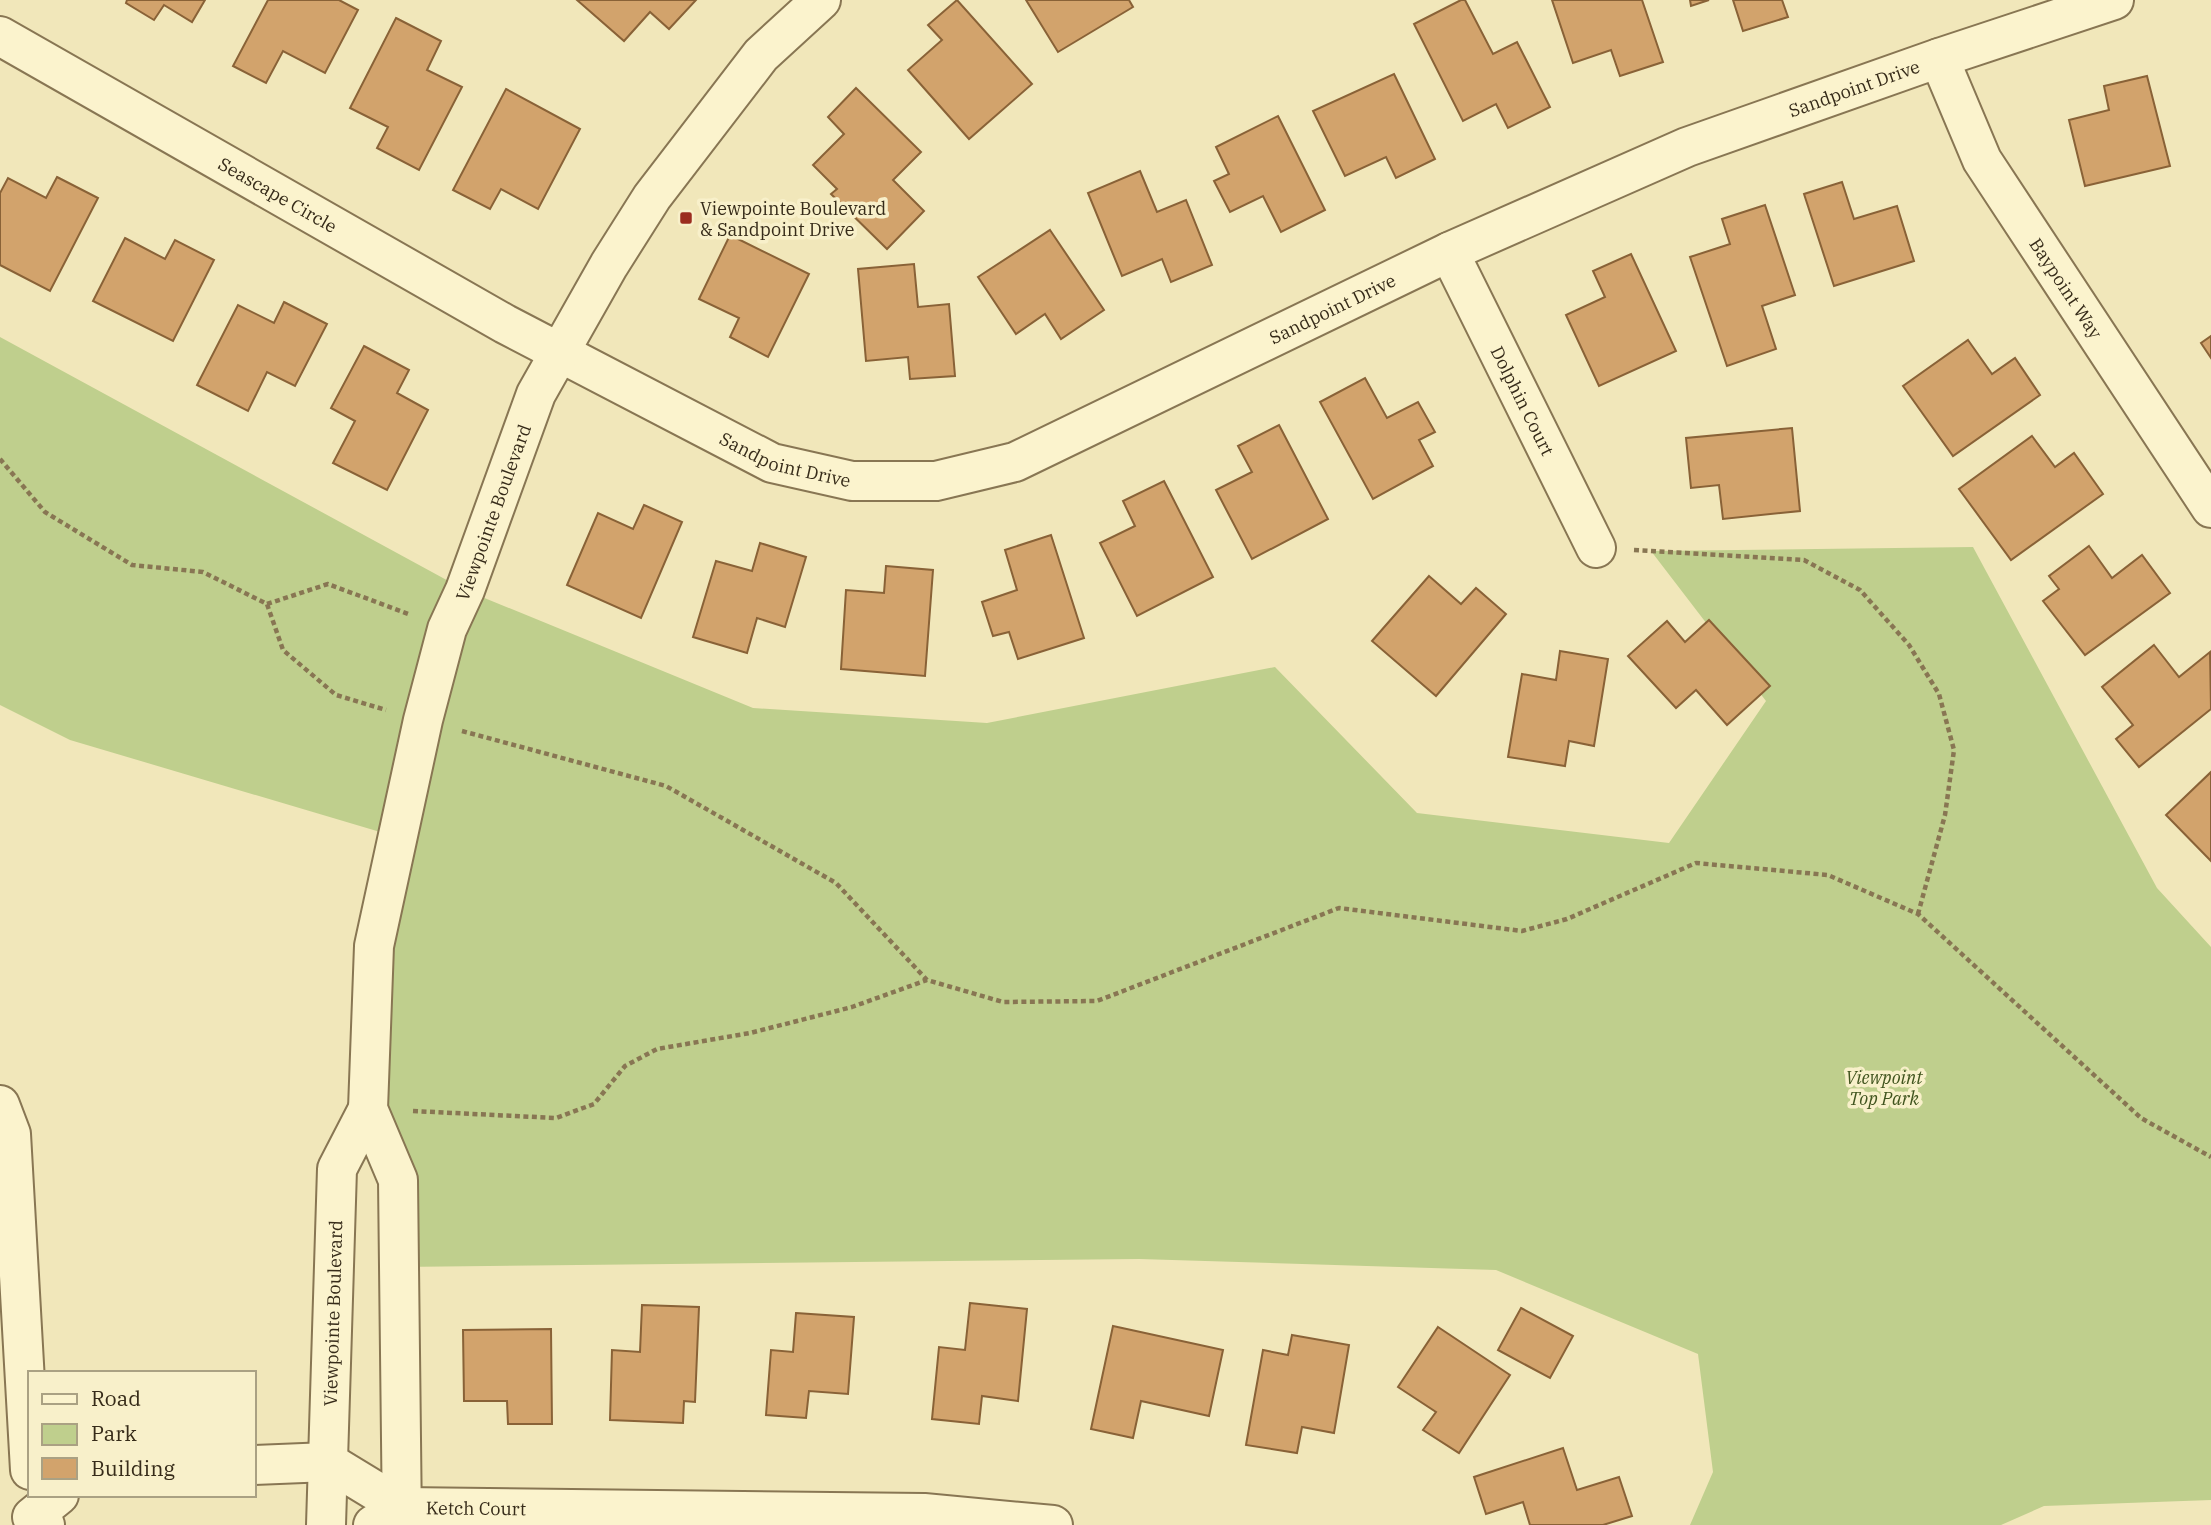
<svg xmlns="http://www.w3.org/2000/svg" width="2211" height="1525" font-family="'IBM Plex Serif',serif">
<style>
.green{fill:#bfcf8d}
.building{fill:#d2a36c;stroke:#896237;stroke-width:2}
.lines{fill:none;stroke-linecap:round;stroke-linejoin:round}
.minor-casing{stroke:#887653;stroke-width:42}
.path{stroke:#887653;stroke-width:4.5;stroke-dasharray:5 3.5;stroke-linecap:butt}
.minor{stroke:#fbf3cd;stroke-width:38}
.poi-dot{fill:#9b2d1f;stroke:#f8f0ca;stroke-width:2.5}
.labels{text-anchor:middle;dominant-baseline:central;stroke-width:7;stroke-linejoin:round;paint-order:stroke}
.street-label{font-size:18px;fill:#362b19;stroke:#f8f0ca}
.poi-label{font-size:18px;fill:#362b19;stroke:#f8f0ca;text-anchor:start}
.park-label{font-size:18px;font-style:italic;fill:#40541e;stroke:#f8f0ca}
</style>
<rect width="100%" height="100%" fill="#f1e7ba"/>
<polygon class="green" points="0,337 465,590 753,708 987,723 1275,667 1417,813 1669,843 1766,701 1651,551 1973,547 2157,888 2211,947 2211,1500 2044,1506 2001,1525 1690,1525 1713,1472 1698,1354 1496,1270 1139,1259 399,1267 368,1109 397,837 70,740 0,705"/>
<g class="building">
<polygon points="127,0 205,0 192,22 164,5 154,20 126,3"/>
<polygon points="268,0 339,0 358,10 325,73 283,51 266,83 233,66"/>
<polygon points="577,0 696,0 669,29 650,12 624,41"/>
<polygon points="957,0 1032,84 969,139 908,70 942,40 928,25"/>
<polygon points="1026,0 1129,0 1133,7 1058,52"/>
<polygon points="1461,0 1465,0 1493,54 1517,42 1550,107 1508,128 1496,104 1463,121 1414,24"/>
<polygon points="1552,0 1642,0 1663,62 1620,76 1611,50 1573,63"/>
<polygon points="1690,0 1709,0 1691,6"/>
<polygon points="1733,0 1782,0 1788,17 1743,31"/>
<polygon points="396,18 441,41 427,70 462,87 419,170 377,148 388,127 350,108"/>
<polygon points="1394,74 1435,159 1396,178 1386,157 1345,176 1313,111"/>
<polygon points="2147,76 2170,166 2085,186 2069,120 2109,110 2104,86"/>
<polygon points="856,88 921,152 893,180 924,211 887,249 831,194 837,189 813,165 844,134 828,117"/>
<polygon points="506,89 580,129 538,209 501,189 490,209 453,190"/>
<polygon points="1278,116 1325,210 1281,232 1263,196 1230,212 1214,181 1229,174 1216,147"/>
<polygon points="1140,171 1157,212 1186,200 1212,265 1171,282 1162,259 1122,276 1088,193"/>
<polygon points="57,177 98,198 50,291 0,265 0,193 8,178 46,198"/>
<polygon points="1842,182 1854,219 1897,206 1914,261 1834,286 1804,194"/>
<polygon points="1765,205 1795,295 1762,306 1776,349 1727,366 1690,257 1730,244 1722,219"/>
<polygon points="1050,230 1104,310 1061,339 1045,314 1016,334 978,277"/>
<polygon points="730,235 809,274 768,357 730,337 739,318 699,299"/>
<polygon points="125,238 165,259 175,240 214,260 173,341 93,301"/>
<polygon points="1631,254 1676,351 1599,386 1566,315 1605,297 1593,271"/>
<polygon points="914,264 918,307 949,304 955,376 910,379 908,357 866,361 858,269"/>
<polygon points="284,302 327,324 295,386 267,372 248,411 197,385 238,305 274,323"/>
<polygon points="2211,336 2211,358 2201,343"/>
<polygon points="1968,340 1992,374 2015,358 2040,395 1953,456 1903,386"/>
<polygon points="364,346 409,370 397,393 428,410 387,490 333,463 355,421 331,408"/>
<polygon points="1365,378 1387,418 1418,402 1435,432 1419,440 1433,466 1373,499 1320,402"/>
<polygon points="1279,425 1328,519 1252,559 1216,490 1252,472 1238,446"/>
<polygon points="1792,428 1800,511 1723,519 1719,485 1691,488 1686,438"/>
<polygon points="2032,436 2055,467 2074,453 2103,494 2011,560 1959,489"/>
<polygon points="1164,481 1213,577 1137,616 1100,543 1135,526 1123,501"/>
<polygon points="644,505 682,522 641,618 567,585 598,513 633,529"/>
<polygon points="1051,535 1084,638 1018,659 1009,632 993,636 982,602 1017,590 1005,550"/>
<polygon points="760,543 806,557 785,627 757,618 747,653 693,637 716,561 752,571"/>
<polygon points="2089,546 2112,578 2142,555 2170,593 2085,655 2043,601 2059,589 2049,576"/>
<polygon points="886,566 933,570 925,676 841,669 846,590 884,593"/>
<polygon points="1429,576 1461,604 1476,588 1506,614 1436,696 1372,641"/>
<polygon points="1709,620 1770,686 1727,725 1696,690 1676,708 1628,656 1667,621 1685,642"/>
<polygon points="2154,645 2179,677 2210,652 2211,709 2139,767 2116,739 2133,725 2102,687"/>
<polygon points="1560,651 1608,659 1594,746 1569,741 1565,766 1508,757 1522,674 1556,680"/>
<polygon points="2211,772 2211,861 2166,815"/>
<polygon points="970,1303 1027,1309 1018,1401 982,1396 979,1424 932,1419 939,1347 965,1350"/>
<polygon points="642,1305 699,1307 695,1402 684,1401 683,1423 610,1420 612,1350 640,1352"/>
<polygon points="1521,1308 1573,1336 1550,1378 1498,1350"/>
<polygon points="796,1313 854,1317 848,1394 809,1391 806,1418 766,1415 771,1350 793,1352"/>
<polygon points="1113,1326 1223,1350 1209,1416 1141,1401 1133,1438 1091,1429"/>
<polygon points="1438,1327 1510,1375 1459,1453 1423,1430 1436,1412 1398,1387"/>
<polygon points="551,1329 552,1424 508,1424 507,1401 464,1401 463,1330"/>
<polygon points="1292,1335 1349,1345 1334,1433 1302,1427 1297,1453 1246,1445 1263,1350 1288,1355"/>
<polygon points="1563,1448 1577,1490 1619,1477 1632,1516 1603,1525 1530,1525 1523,1502 1486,1514 1474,1477"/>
</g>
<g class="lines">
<g class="minor-casing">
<g id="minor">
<path id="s1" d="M0,36L505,324L772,463L852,481H936L1015,462L1449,252L1687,147L1939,58L2114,0"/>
<path id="s2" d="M1939,58L1982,160L2211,508"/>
<path id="s3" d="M1449,252L1596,548"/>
<polyline points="0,1105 11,1134 30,1470"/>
<polyline points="254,1465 328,1462 402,1507 373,1525"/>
<path id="s4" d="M402,1507L924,1513L1053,1525"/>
<polyline points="45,1525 32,1517 59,1495"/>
<path id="s5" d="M326,1525L337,1169L368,1109"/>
<path id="s6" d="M402,1525L398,1180L368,1109L374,946L423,720L447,629L465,590L536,394L609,265L652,197L761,55L821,0"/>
</g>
</g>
<g class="path">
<polyline points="0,459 45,512 132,565 203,572 267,604 283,650 336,695 386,710"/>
<polyline points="1634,550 1804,560 1860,590 1909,645 1939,694 1954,750 1945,815 1918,914"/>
<polyline points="267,604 328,584 411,615"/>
<polyline points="462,731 666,786 836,883 927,980 1003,1002 1097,1001 1339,908 1522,931 1567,919 1696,863 1828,875 1918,914 2141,1118 2211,1157"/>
<polyline points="413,1111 556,1118 594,1104 625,1066 657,1049 750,1033 852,1007 927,980"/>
</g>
<use href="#minor" class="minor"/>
</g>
<rect class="poi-dot" x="679" y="211" width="14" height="14" rx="3.5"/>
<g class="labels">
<g class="street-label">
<text stroke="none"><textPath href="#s1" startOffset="2049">Sandpoint Drive</textPath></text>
<text stroke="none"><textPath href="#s1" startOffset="320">Seascape Circle</textPath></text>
<text stroke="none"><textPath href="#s2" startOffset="264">Baypoint Way</textPath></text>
<text stroke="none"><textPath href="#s1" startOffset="1482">Sandpoint Drive</textPath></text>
<text stroke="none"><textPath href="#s3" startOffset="166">Dolphin Court</textPath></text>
<text stroke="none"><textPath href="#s1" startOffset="894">Sandpoint Drive</textPath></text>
<text stroke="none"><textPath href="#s6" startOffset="1036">Viewpointe Boulevard</textPath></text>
<text stroke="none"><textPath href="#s5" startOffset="212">Viewpointe Boulevard</textPath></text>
<text stroke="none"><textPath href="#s4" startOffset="74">Ketch Court</textPath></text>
</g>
<g class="poi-label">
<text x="700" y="208">Viewpointe Boulevard<tspan x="700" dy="21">&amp; Sandpoint Drive</tspan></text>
</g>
<g class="park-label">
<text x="1884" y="1077">Viewpoint<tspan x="1884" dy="21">Top Park</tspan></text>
</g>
</g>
<rect x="28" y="1371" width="228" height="126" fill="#f8f0ca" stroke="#aaa183" stroke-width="2"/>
<rect x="42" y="1394" width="35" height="10" fill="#fbf3cd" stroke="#aaa183" stroke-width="2"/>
<text x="91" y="1406" font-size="21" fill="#362b19">Road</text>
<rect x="42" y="1424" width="35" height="21" fill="#bfcf8d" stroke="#aaa183" stroke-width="2"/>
<text x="91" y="1441" font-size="21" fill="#362b19">Park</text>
<rect x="42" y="1458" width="35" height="21" fill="#d2a36c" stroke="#aaa183" stroke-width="2"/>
<text x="91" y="1476" font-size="21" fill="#362b19">Building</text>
</svg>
